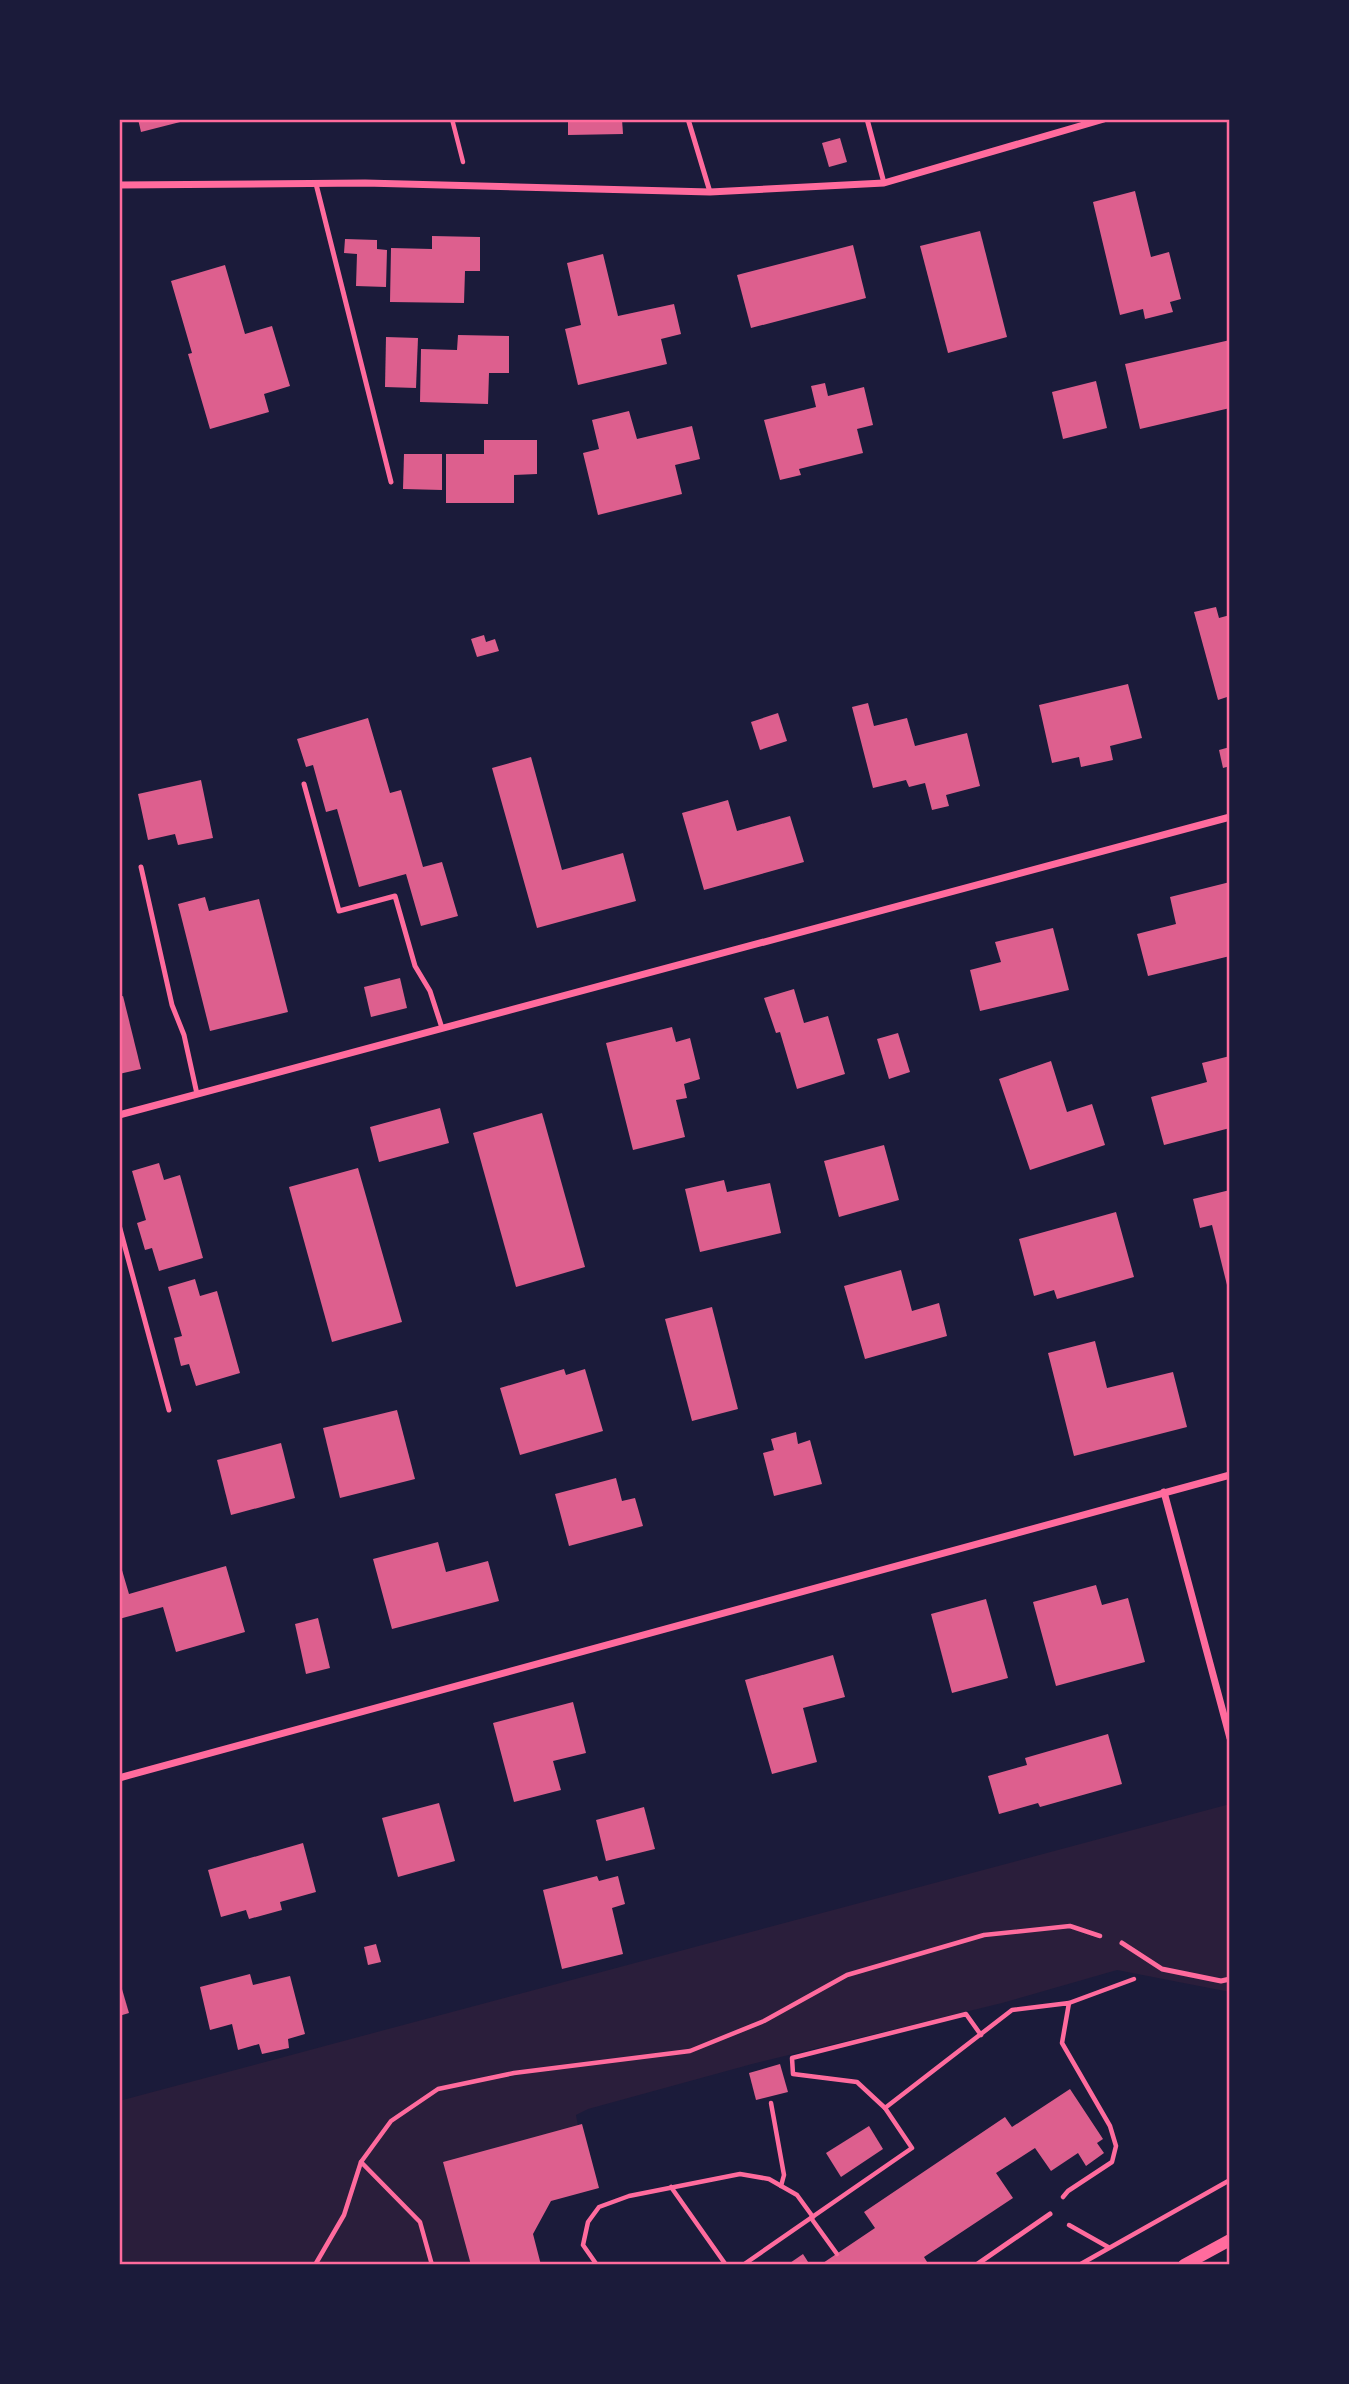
<svg xmlns="http://www.w3.org/2000/svg" width="1349" height="2384" font-family="'Nunito Sans',sans-serif">
<style>
.green{fill:#2a1e3b}
.building{fill:#dd5f8e}
.lines{fill:none;stroke-linecap:round;stroke-linejoin:round}
.path{stroke:#ff6b9d;stroke-width:4.5}
.service{stroke:#ff6b9d;stroke-width:5}
.minor{stroke:#ff6b9d;stroke-width:7}
.tertiary{stroke:#ff6b9d;stroke-width:12}
.neatline{fill:none;stroke:#ff6b9d;stroke-width:2.5}
</style>
<rect width="100%" height="100%" fill="#1b1b3a"/>
<polygon class="green" points="1230,1804 1230,1992 1117,1970 1002,2003 752,2064 588,2109 576,2115 578,2126 443,2162 471,2265 119,2265 119,2101"/>
<g class="building">
<polygon points="138,119 188,119 188,120 141,132"/>
<polygon points="568,119 622,119 623,134 568,135"/>
<polygon points="840,138 847,162 829,167 822,143"/>
<polygon points="1135,191 1151,257 1169,252 1181,299 1170,302 1173,312 1145,319 1143,309 1120,315 1093,202"/>
<polygon points="980,231 1007,337 948,353 920,246"/>
<polygon points="432,236 480,237 480,271 465,271 464,303 390,302 391,248 432,249"/>
<polygon points="345,239 377,240 377,249 387,250 386,287 356,286 357,254 344,253"/>
<polygon points="853,245 866,298 751,328 737,275"/>
<polygon points="603,254 618,316 674,304 681,334 661,339 667,364 578,385 565,329 581,325 567,263"/>
<polygon points="225,265 245,334 272,326 290,386 264,394 269,412 210,429 188,354 192,353 171,281"/>
<polygon points="458,335 509,336 509,373 489,373 488,404 420,402 421,349 457,350"/>
<polygon points="386,337 418,338 416,388 385,387"/>
<polygon points="1230,340 1230,408 1140,429 1125,364"/>
<polygon points="1096,381 1107,428 1063,439 1052,392"/>
<polygon points="825,383 828,396 864,387 873,425 857,429 863,453 799,469 801,475 780,480 764,420 816,407 811,386"/>
<polygon points="629,411 637,439 692,426 700,459 675,465 682,494 598,515 583,453 599,449 592,420"/>
<polygon points="484,440 537,440 537,474 514,475 514,503 446,503 446,454 484,454"/>
<polygon points="404,454 442,454 442,490 403,489"/>
<polygon points="1216,607 1219,618 1230,615 1230,696 1218,700 1194,612"/>
<polygon points="484,635 486,642 495,639 499,651 477,657 471,639"/>
<polygon points="1128,684 1142,738 1110,746 1113,760 1081,767 1079,757 1052,763 1039,705"/>
<polygon points="868,703 874,726 907,718 915,746 967,733 980,786 946,795 949,806 932,810 925,783 909,787 906,780 873,788 852,707"/>
<polygon points="778,713 787,741 760,750 751,722"/>
<polygon points="368,718 390,793 401,790 423,867 442,862 458,916 421,926 406,874 359,887 337,809 326,812 313,765 306,767 297,739"/>
<polygon points="1230,747 1230,766 1223,768 1219,750"/>
<polygon points="531,757 562,870 623,853 636,901 537,928 492,768"/>
<polygon points="201,780 213,838 178,845 175,834 148,840 138,794"/>
<polygon points="728,800 737,831 790,816 804,862 704,890 682,813"/>
<polygon points="1230,882 1230,956 1148,976 1137,934 1176,924 1170,897"/>
<polygon points="205,897 209,911 259,899 288,1012 210,1031 178,904"/>
<polygon points="1053,928 1069,990 980,1011 970,970 1001,962 995,942"/>
<polygon points="400,978 407,1008 371,1017 364,987"/>
<polygon points="794,989 804,1023 828,1016 845,1074 797,1089 780,1032 776,1033 764,998"/>
<polygon points="123,996 141,1069 119,1074 119,997"/>
<polygon points="672,1027 676,1042 690,1038 700,1079 684,1084 687,1098 676,1100 685,1137 633,1150 606,1043"/>
<polygon points="898,1033 910,1072 889,1079 877,1039"/>
<polygon points="1230,1056 1230,1128 1164,1145 1151,1097 1207,1082 1202,1063"/>
<polygon points="1051,1061 1067,1112 1092,1104 1105,1145 1030,1170 999,1079"/>
<polygon points="440,1108 449,1143 379,1162 370,1127"/>
<polygon points="542,1113 585,1267 516,1287 473,1133"/>
<polygon points="884,1145 899,1200 839,1217 824,1161"/>
<polygon points="159,1163 164,1180 180,1175 203,1258 159,1271 152,1248 145,1250 137,1223 146,1220 132,1171"/>
<polygon points="358,1168 402,1322 332,1342 289,1187"/>
<polygon points="724,1180 727,1192 770,1183 781,1233 700,1252 685,1189"/>
<polygon points="1230,1190 1230,1293 1229,1293 1212,1225 1200,1228 1193,1199"/>
<polygon points="1116,1212 1134,1277 1057,1299 1054,1290 1034,1296 1019,1239"/>
<polygon points="901,1270 912,1311 939,1303 947,1336 865,1359 844,1286"/>
<polygon points="195,1279 200,1296 217,1291 240,1373 196,1386 189,1364 181,1366 174,1338 182,1336 168,1287"/>
<polygon points="712,1307 738,1409 692,1421 665,1319"/>
<polygon points="1095,1341 1107,1388 1173,1372 1187,1427 1074,1456 1048,1353"/>
<polygon points="564,1369 566,1375 585,1369 603,1431 520,1455 500,1388"/>
<polygon points="397,1410 415,1479 340,1498 323,1428"/>
<polygon points="796,1432 798,1444 810,1440 822,1484 774,1496 763,1453 774,1450 771,1439"/>
<polygon points="281,1443 295,1498 231,1515 217,1460"/>
<polygon points="616,1478 622,1501 635,1498 643,1526 569,1546 555,1494"/>
<polygon points="438,1542 446,1572 488,1561 499,1601 392,1629 373,1559"/>
<polygon points="119,1560 129,1594 226,1566 245,1632 176,1652 163,1607 119,1619"/>
<polygon points="1096,1585 1102,1605 1128,1598 1145,1662 1056,1686 1033,1602"/>
<polygon points="986,1599 1008,1678 952,1693 931,1614"/>
<polygon points="318,1618 330,1668 306,1674 295,1624"/>
<polygon points="833,1655 845,1697 803,1708 817,1762 772,1774 745,1680"/>
<polygon points="573,1702 586,1753 553,1761 561,1790 514,1802 493,1723"/>
<polygon points="1108,1734 1122,1784 1040,1807 1038,1803 999,1814 988,1776 1027,1765 1025,1758"/>
<polygon points="439,1803 455,1861 398,1877 382,1818"/>
<polygon points="644,1807 655,1849 606,1861 596,1820"/>
<polygon points="303,1843 316,1892 280,1902 282,1910 249,1919 246,1910 221,1917 208,1870"/>
<polygon points="597,1876 599,1881 618,1876 625,1904 612,1908 623,1954 562,1969 543,1890"/>
<polygon points="376,1944 381,1962 368,1965 364,1947"/>
<polygon points="250,1974 253,1985 290,1976 305,2034 288,2039 289,2048 262,2054 259,2044 238,2050 232,2024 210,2030 200,1987"/>
<polygon points="119,1979 129,2013 119,2016"/>
<polygon points="780,2064 788,2092 756,2100 749,2073"/>
<polygon points="1070,2089 1103,2139 1097,2143 1104,2153 1086,2166 1078,2153 1051,2171 1035,2148 996,2173 1013,2198 924,2257 929,2265 820,2265 875,2228 864,2212 1005,2117 1012,2127"/>
<polygon points="582,2124 599,2188 551,2201 533,2234 541,2265 471,2265 443,2162"/>
<polygon points="869,2126 883,2149 841,2177 826,2153"/>
<polygon points="803,2254 810,2265 787,2265"/>
</g>
<g class="lines">
<g class="path">
<polyline points="452,119 463,162"/>
<polyline points="1069,2003 1134,1979"/>
<polyline points="981,2035 966,2014 792,2058 793,2074 857,2082 885,2108 1012,2010 1069,2003 1062,2043 1110,2126 1116,2146 1112,2162 1068,2191 1063,2197"/>
<polyline points="771,2103 784,2175 781,2186"/>
<polyline points="361,2162 420,2222 432,2265"/>
<polyline points="671,2187 726,2265"/>
<polyline points="811,2218 837,2254"/>
<polyline points="1069,2225 1108,2247"/>
<polyline points="315,2265 344,2215 361,2162 391,2121 438,2089 514,2073 690,2051 764,2021 847,1975 984,1935 1070,1926 1100,1936"/>
<polyline points="597,2265 583,2245 588,2222 599,2207 629,2196 740,2174 769,2179 797,2195 813,2217"/>
<polyline points="743,2265 912,2148 885,2108"/>
<polyline points="1079,2265 1230,2180"/>
</g>
<g class="service">
<polyline points="688,119 710,192"/>
<polyline points="867,119 884,183"/>
<polyline points="316,184 391,482"/>
<polyline points="304,784 339,911 395,896 415,966 430,991 442,1028"/>
<polyline points="141,867 172,1005 184,1035 197,1094"/>
<polyline points="119,1225 169,1410"/>
<polyline points="1122,1943 1162,1969 1221,1981 1230,1979"/>
<polyline points="976,2265 1050,2214"/>
</g>
<g class="minor">
<polyline points="119,185 365,183 710,192 884,183 1104,119"/>
<polyline points="119,1115 1230,817"/>
<polyline points="1164,1492 1230,1738"/>
<polyline points="119,1778 1230,1475"/>
</g>
<polyline class="tertiary" points="1184,2265 1230,2240"/>
</g>
<rect width="1349" height="2384" fill="none" stroke="#1b1b3a" stroke-width="242"/>
<rect x="121" y="121" width="1107" height="2142" class="neatline"/>
</svg>
